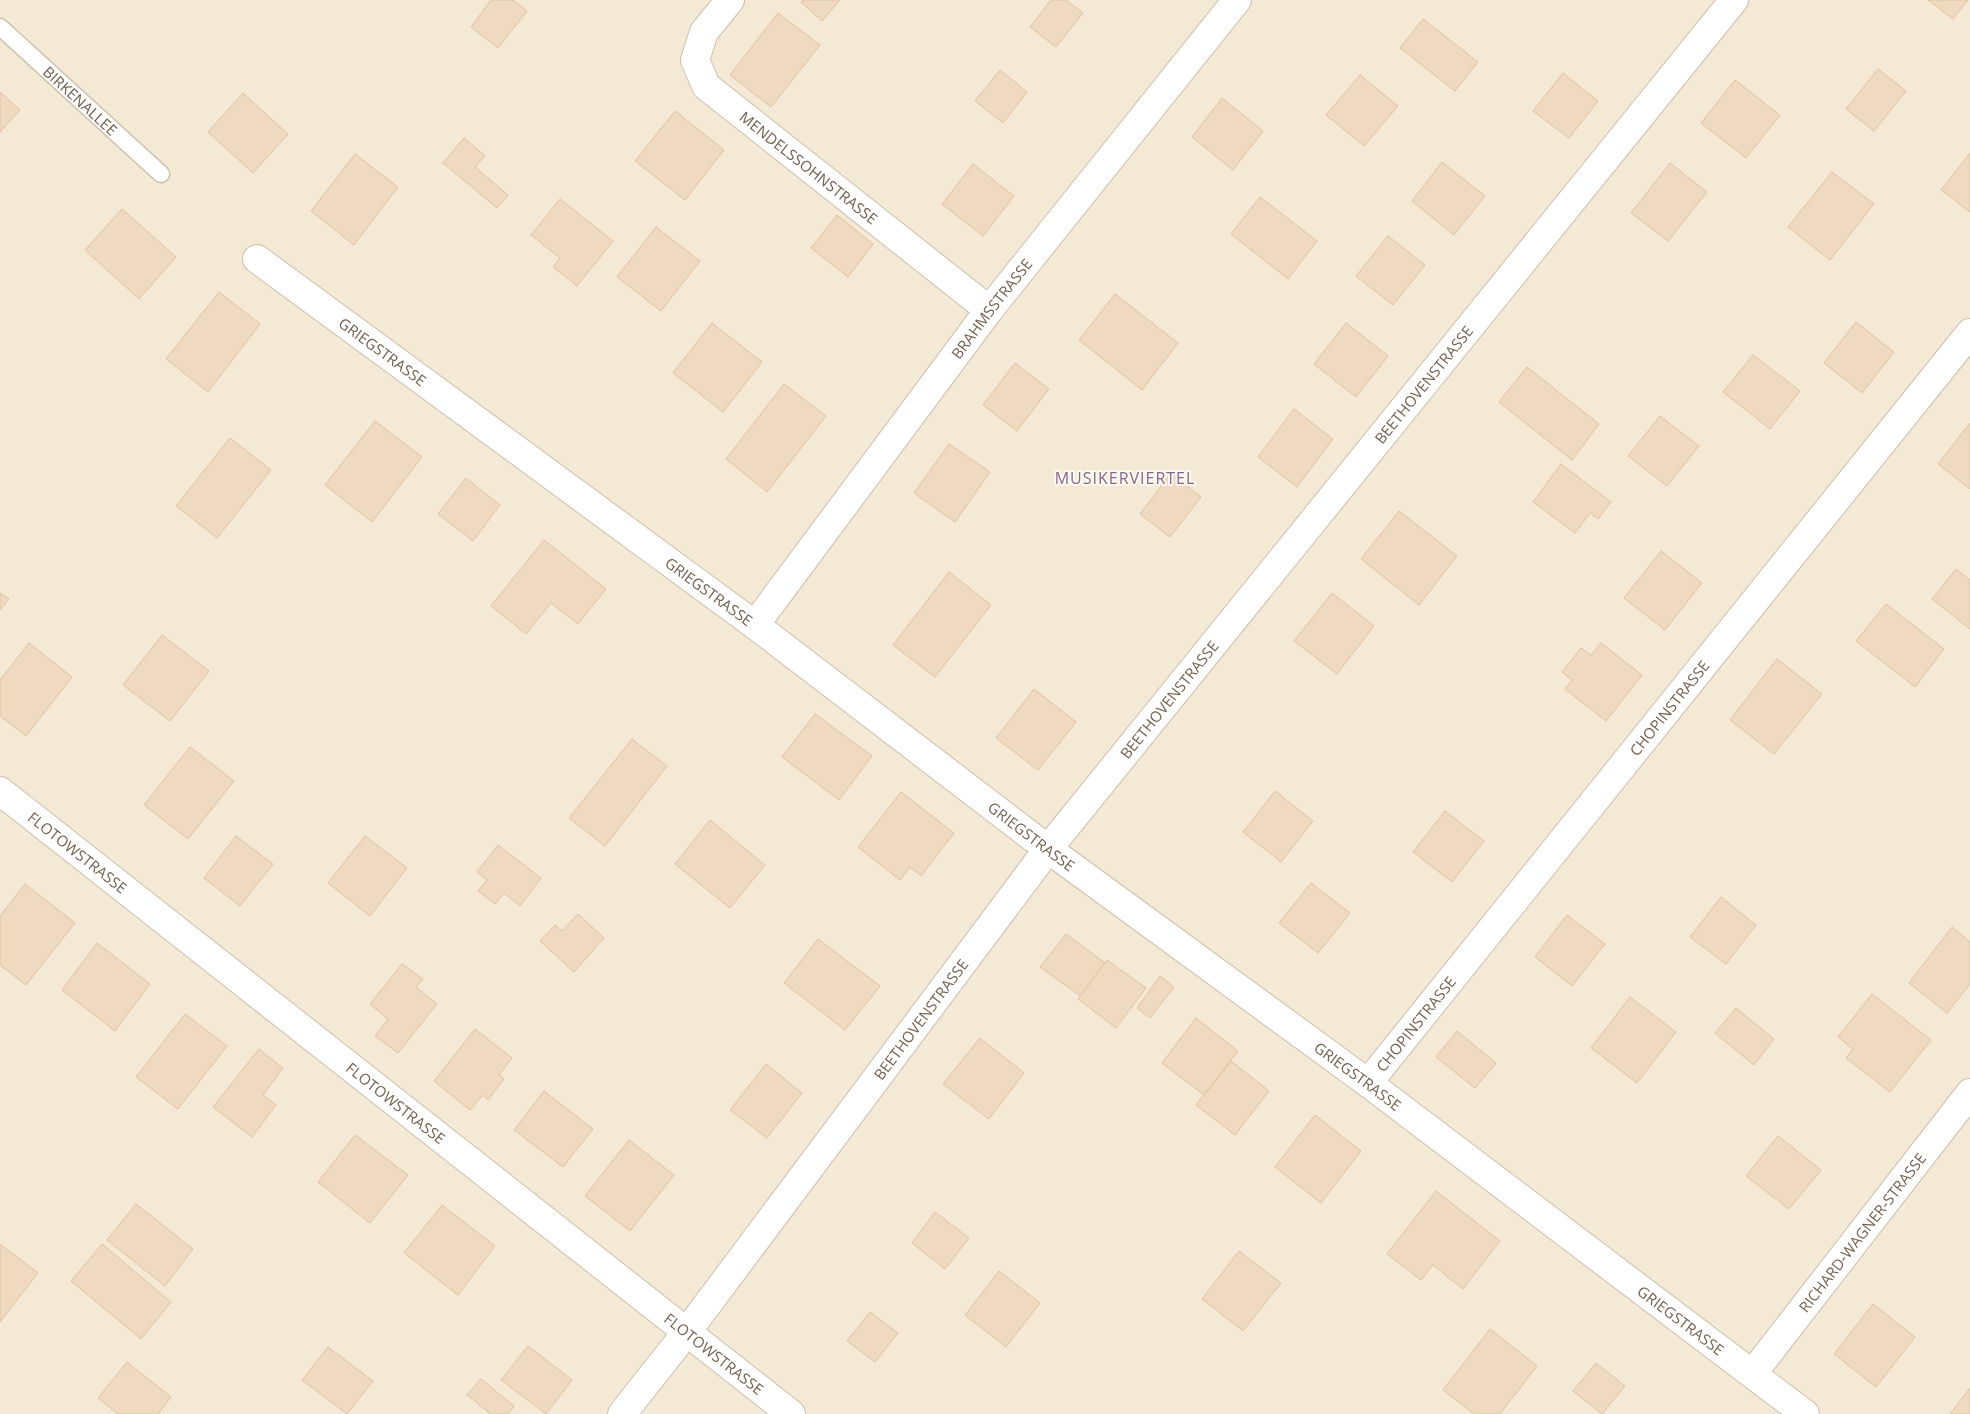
<svg xmlns="http://www.w3.org/2000/svg" width="1970" height="1414" font-family="'Open Sans',sans-serif">
<style>
.residential{fill:#f3e9d5}
.building{fill:#efd9c0;stroke:#e1c2a1}
.lines{fill:none;stroke-linecap:round;stroke-linejoin:round}
.service-casing{stroke:#cdbfad;stroke-width:19}
.minor-casing{stroke:#cdbfad;stroke-width:30}
.service{stroke:#fff;stroke-width:16}
.minor{stroke:#fff;stroke-width:28}
.labels{text-anchor:middle;dominant-baseline:central;stroke-width:4;stroke-linejoin:round;paint-order:stroke}
.street-label{font-size:15px;fill:#74604c;stroke:#fefaed}
.neighbourhood-label{font-size:16px;letter-spacing:1px;fill:#886490;stroke:#fefaed}
</style>
<rect width="100%" height="100%" fill="#fbf6e7"/>
<rect class="residential" x="0" y="0" width="1970" height="1414"/>
<g class="building">
<polygon points="491,0 513,0 527,11 498,48 471,27"/>
<polygon points="803,0 840,0 822,21 801,2"/>
<polygon points="1051,0 1066,0 1083,13 1056,47 1030,27"/>
<polygon points="1928,0 1968,0 1953,19"/>
<polygon points="778,13 820,45 771,107 730,75"/>
<polygon points="1423,19 1478,62 1455,91 1400,48"/>
<polygon points="1878,69 1906,91 1874,131 1846,109"/>
<polygon points="1000,70 1027,92 1003,123 975,101"/>
<polygon points="1563,73 1598,101 1569,138 1533,111"/>
<polygon points="1360,75 1398,106 1364,146 1326,115"/>
<polygon points="1735,80 1780,115 1746,158 1701,123"/>
<polygon points="0,92 20,110 0,132"/>
<polygon points="243,93 288,134 253,173 208,132"/>
<polygon points="1222,98 1263,131 1233,170 1192,137"/>
<polygon points="675,111 724,150 685,200 635,161"/>
<polygon points="464,138 485,156 475,167 508,195 497,208 443,163"/>
<polygon points="1970,153 1970,212 1941,190"/>
<polygon points="355,154 398,187 354,245 311,211"/>
<polygon points="1442,162 1485,196 1454,235 1412,201"/>
<polygon points="1670,163 1707,192 1668,241 1631,213"/>
<polygon points="973,164 1014,196 983,236 942,204"/>
<polygon points="1832,172 1874,204 1830,260 1788,227"/>
<polygon points="1260,197 1317,241 1288,279 1231,234"/>
<polygon points="560,199 613,241 577,286 553,267 560,258 531,235"/>
<polygon points="122,209 176,257 139,299 85,250"/>
<polygon points="837,215 873,244 848,277 811,248"/>
<polygon points="656,227 700,261 661,311 617,277"/>
<polygon points="1388,236 1425,265 1393,305 1356,276"/>
<polygon points="219,292 260,324 208,392 166,359"/>
<polygon points="1115,294 1178,343 1142,390 1079,340"/>
<polygon points="1856,322 1894,352 1862,393 1824,363"/>
<polygon points="712,323 762,362 723,412 673,373"/>
<polygon points="1346,323 1388,356 1356,397 1314,364"/>
<polygon points="1753,355 1800,391 1770,429 1723,392"/>
<polygon points="1015,363 1049,389 1017,431 983,405"/>
<polygon points="1527,367 1599,424 1572,460 1499,402"/>
<polygon points="784,384 826,416 767,492 726,459"/>
<polygon points="1294,409 1333,439 1297,487 1258,457"/>
<polygon points="1660,416 1699,446 1667,486 1628,456"/>
<polygon points="375,421 422,457 372,522 325,485"/>
<polygon points="1970,423 1970,489 1938,464"/>
<polygon points="230,438 271,470 217,538 176,506"/>
<polygon points="949,444 990,472 955,522 914,493"/>
<polygon points="1561,464 1611,502 1598,519 1590,513 1575,533 1533,502"/>
<polygon points="1171,473 1201,497 1170,537 1140,514"/>
<polygon points="466,478 500,505 473,541 438,514"/>
<polygon points="1399,511 1457,556 1419,605 1361,559"/>
<polygon points="544,540 606,589 578,624 551,603 526,634 491,606"/>
<polygon points="1661,551 1702,583 1665,630 1624,598"/>
<polygon points="1956,569 1970,580 1970,629 1932,599"/>
<polygon points="949,572 991,605 935,677 893,645"/>
<polygon points="0,593 9,599 0,610"/>
<polygon points="1332,593 1374,626 1337,674 1294,641"/>
<polygon points="1886,604 1944,649 1915,687 1856,641"/>
<polygon points="162,635 209,671 170,721 123,685"/>
<polygon points="29,643 72,677 26,736 0,716 0,680"/>
<polygon points="1601,643 1642,675 1606,721 1565,689 1572,680 1562,672 1581,648 1591,655"/>
<polygon points="1777,659 1822,694 1774,754 1730,720"/>
<polygon points="1034,689 1076,722 1038,770 996,738"/>
<polygon points="815,714 872,756 839,800 782,757"/>
<polygon points="632,739 667,766 605,846 569,818"/>
<polygon points="190,747 234,781 188,839 144,805"/>
<polygon points="1275,791 1313,821 1281,862 1243,832"/>
<polygon points="901,792 954,833 921,876 910,867 900,880 858,847"/>
<polygon points="1445,811 1484,841 1452,882 1413,852"/>
<polygon points="710,820 765,865 730,908 675,864"/>
<polygon points="236,836 273,864 240,906 204,878"/>
<polygon points="365,836 407,868 370,916 328,883"/>
<polygon points="498,845 541,878 520,906 504,893 495,904 478,891 487,880 477,872"/>
<polygon points="1311,883 1350,913 1318,953 1279,923"/>
<polygon points="25,884 75,923 26,985 0,965 0,916"/>
<polygon points="1721,897 1756,925 1726,964 1690,937"/>
<polygon points="578,914 604,938 574,972 540,941 555,925 562,931"/>
<polygon points="1567,915 1605,944 1572,986 1535,957"/>
<polygon points="1952,927 1970,942 1970,984 1947,1013 1909,983"/>
<polygon points="1066,934 1105,963 1080,996 1040,967"/>
<polygon points="818,939 880,986 845,1030 784,983"/>
<polygon points="97,943 150,984 115,1031 62,990"/>
<polygon points="1107,960 1146,988 1116,1028 1078,999"/>
<polygon points="402,964 423,979 416,987 437,1004 398,1053 375,1036 388,1019 370,1004"/>
<polygon points="1160,976 1174,987 1150,1018 1137,1008"/>
<polygon points="1872,994 1931,1040 1890,1092 1846,1058 1853,1049 1838,1037"/>
<polygon points="1630,997 1676,1032 1637,1083 1591,1048"/>
<polygon points="1736,1008 1774,1039 1754,1065 1715,1033"/>
<polygon points="185,1014 227,1046 178,1109 136,1077"/>
<polygon points="1196,1018 1238,1051 1204,1095 1162,1063"/>
<polygon points="475,1029 512,1058 499,1075 504,1079 488,1100 483,1095 470,1110 434,1081"/>
<polygon points="1457,1031 1496,1063 1475,1088 1436,1057"/>
<polygon points="980,1038 1024,1073 989,1119 943,1084"/>
<polygon points="259,1049 283,1068 263,1095 276,1105 252,1137 213,1107"/>
<polygon points="1231,1061 1269,1091 1235,1135 1196,1105"/>
<polygon points="766,1064 802,1093 767,1138 730,1110"/>
<polygon points="544,1091 593,1129 563,1167 514,1130"/>
<polygon points="1315,1115 1361,1151 1321,1203 1275,1167"/>
<polygon points="355,1135 408,1175 370,1223 318,1182"/>
<polygon points="1778,1136 1821,1170 1789,1209 1746,1176"/>
<polygon points="629,1140 674,1175 630,1231 585,1196"/>
<polygon points="1436,1191 1500,1241 1463,1289 1433,1265 1421,1280 1387,1254"/>
<polygon points="136,1204 193,1249 165,1286 107,1240"/>
<polygon points="442,1205 495,1246 458,1295 404,1253"/>
<polygon points="935,1212 969,1238 945,1269 912,1243"/>
<polygon points="0,1244 38,1273 0,1322"/>
<polygon points="102,1244 171,1302 141,1339 71,1281"/>
<polygon points="1239,1251 1281,1283 1243,1331 1202,1299"/>
<polygon points="999,1271 1040,1303 1006,1347 965,1315"/>
<polygon points="1873,1304 1915,1337 1876,1387 1834,1354"/>
<polygon points="870,1312 898,1333 875,1362 847,1341"/>
<polygon points="1490,1329 1537,1366 1500,1414 1474,1414 1443,1390"/>
<polygon points="528,1346 572,1380 546,1414 501,1380"/>
<polygon points="328,1347 373,1381 347,1414 302,1380"/>
<polygon points="127,1362 171,1397 158,1414 118,1414 98,1398"/>
<polygon points="1596,1363 1625,1386 1602,1414 1573,1391"/>
<polygon points="481,1379 514,1406 508,1414 491,1414 467,1395"/>
<polygon points="1970,1388 1970,1414 1950,1414"/>
</g>
<g class="lines">
<g class="service-casing">
<g id="service">
<path id="s1" d="M0,27L161,174"/>
</g>
</g>
<g class="minor-casing">
<g id="minor">
<path id="s2" d="M730,0L704,32L695,60L706,86L989,310"/>
<path id="s3" d="M257,259L755,625L1048,849L1368,1083L1805,1414"/>
<path id="s4" d="M755,625L989,310L1237,0"/>
<path id="s5" d="M0,791L791,1414"/>
<path id="s6" d="M1368,1083L1970,333"/>
<path id="s7" d="M1753,1373L1970,1093"/>
<path id="s8" d="M622,1414L686,1333L1048,849L1734,0"/>
</g>
</g>
<use href="#service" class="service"/>
<use href="#minor" class="minor"/>
</g>
<g class="labels">
<g class="street-label">
<text stroke="none"><textPath href="#s1" startOffset="109">BIRKENALLEE</textPath></text>
<text stroke="none"><textPath href="#s2" startOffset="230">MENDELSSOHNSTRASSE</textPath></text>
<text stroke="none"><textPath href="#s4" startOffset="395">BRAHMSSTRASSE</textPath></text>
<text stroke="none"><textPath href="#s3" startOffset="156">GRIEGSTRASSE</textPath></text>
<text stroke="none"><textPath href="#s8" startOffset="1305">BEETHOVENSTRASSE</textPath></text>
<text stroke="none"><textPath href="#s3" startOffset="561">GRIEGSTRASSE</textPath></text>
<text stroke="none"><textPath href="#s8" startOffset="900">BEETHOVENSTRASSE</textPath></text>
<text stroke="none"><textPath href="#s6" startOffset="481">CHOPINSTRASSE</textPath></text>
<text stroke="none"><textPath href="#s3" startOffset="966">GRIEGSTRASSE</textPath></text>
<text stroke="none"><textPath href="#s5" startOffset="99">FLOTOWSTRASSE</textPath></text>
<text stroke="none"><textPath href="#s8" startOffset="495">BEETHOVENSTRASSE</textPath></text>
<text stroke="none"><textPath href="#s6" startOffset="76">CHOPINSTRASSE</textPath></text>
<text stroke="none"><textPath href="#s3" startOffset="1371">GRIEGSTRASSE</textPath></text>
<text stroke="none"><textPath href="#s5" startOffset="504">FLOTOWSTRASSE</textPath></text>
<text stroke="none"><textPath href="#s7" startOffset="178">RICHARD-WAGNER-STRASSE</textPath></text>
<text stroke="none"><textPath href="#s3" startOffset="1776">GRIEGSTRASSE</textPath></text>
<text stroke="none"><textPath href="#s5" startOffset="909">FLOTOWSTRASSE</textPath></text>
</g>
<g class="neighbourhood-label">
<text x="1125" y="478">MUSIKERVIERTEL</text>
</g>
</g>
</svg>
